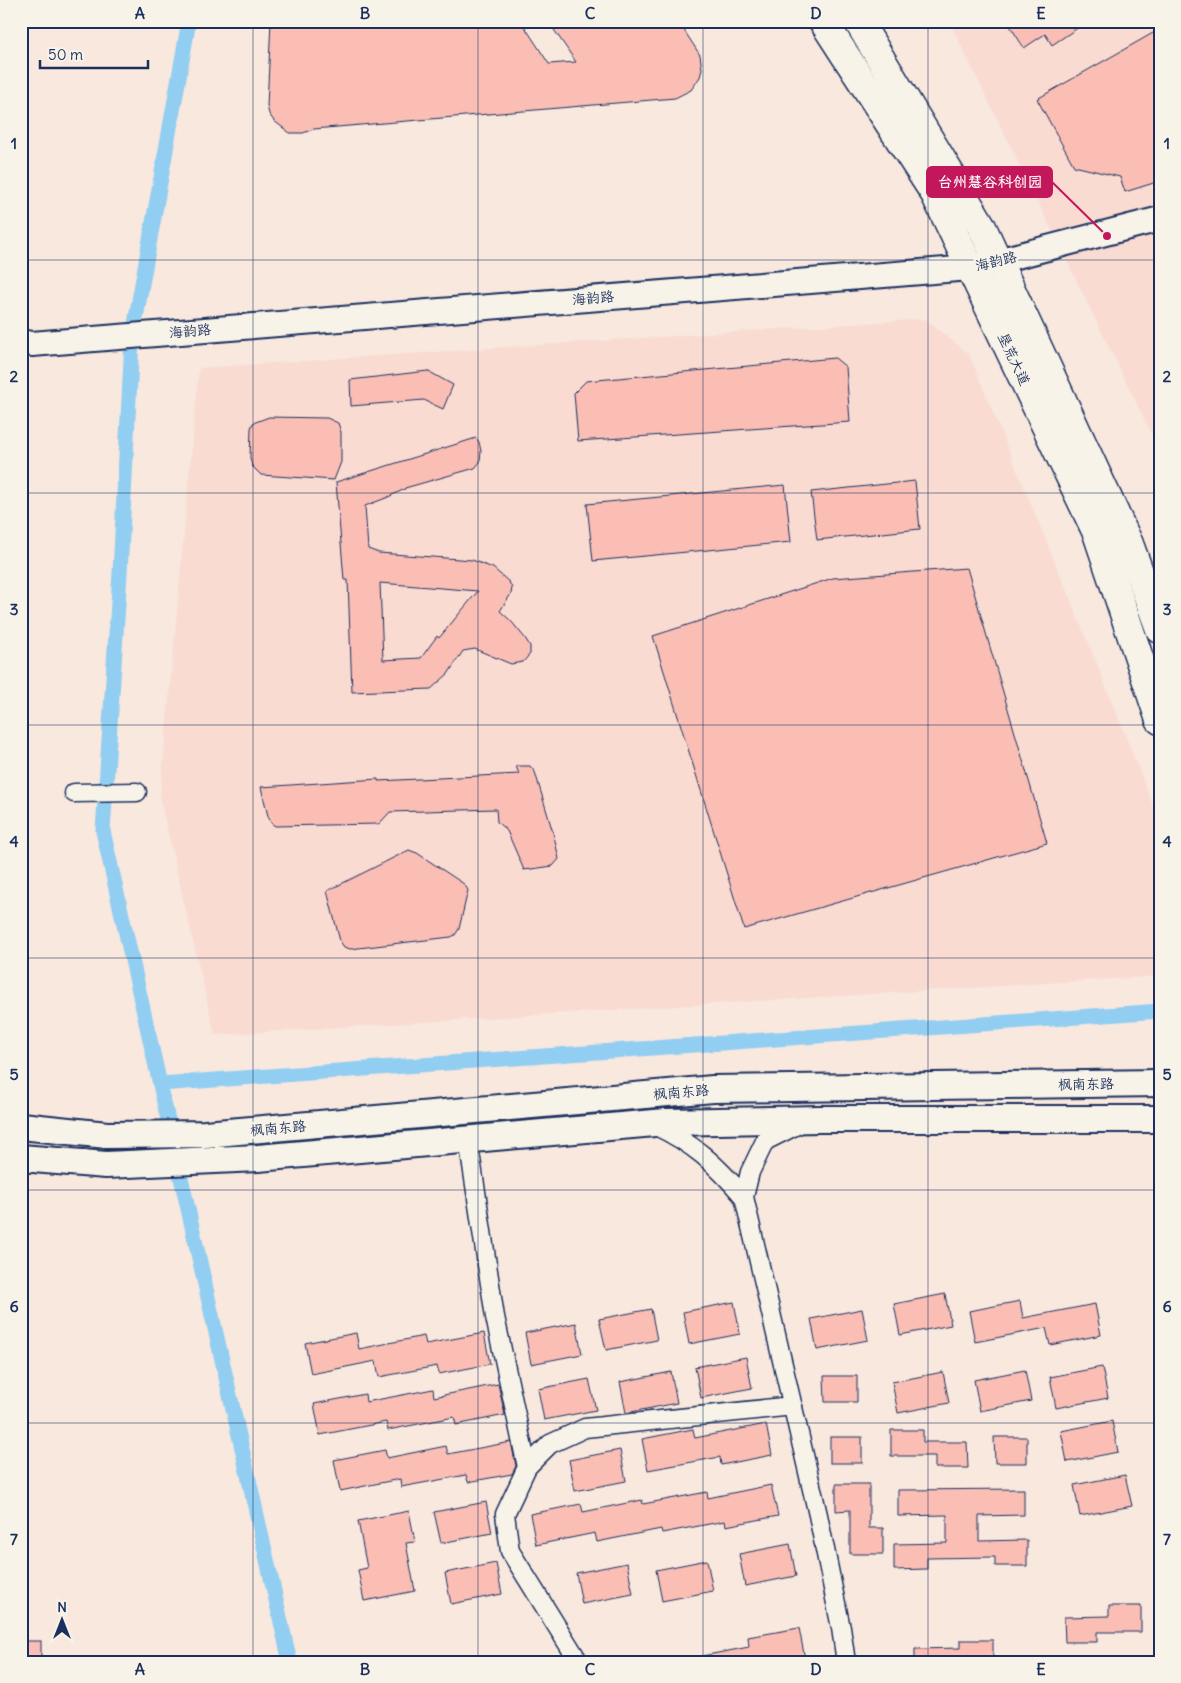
<svg xmlns="http://www.w3.org/2000/svg" width="1181" height="1683" font-family="Delius,'LXGW WenKai TC',sans-serif">
<style>
.built{fill:#f9dbd2}
.lines{fill:none;stroke-linecap:round;stroke-linejoin:round}
.canal{stroke:#91cef2;stroke-width:15}
.building{fill:#fabeb5;stroke:#1b2f5e;fill-rule:evenodd}
.street-casing{stroke:#1b2f5e;stroke-width:21}
.secondary-casing{stroke:#1b2f5e;stroke-width:28}
.primary-casing{stroke:#1b2f5e;stroke-width:30}
.highway-casing{stroke:#1b2f5e;stroke-width:31}
.street{stroke:#f7f3e8;stroke-width:18}
.secondary{stroke:#f7f3e8;stroke-width:24}
.primary{stroke:#f7f3e8;stroke-width:26}
.highway{stroke:#f7f3e8;stroke-width:28}
.grid{fill:none;stroke:#1b2f5e;stroke-width:1;stroke-opacity:0.55}
.labels{text-anchor:middle;dominant-baseline:central;stroke-width:5;stroke-linejoin:round;paint-order:stroke}
.street-label{font-size:14px;fill:#1b2f5e;stroke:#f7f3e8}
.leader{fill:none;stroke:#c2185b;stroke-width:2}
.callout-dot{fill:#c2185b;stroke:#f7f3e8;stroke-width:2}
.callout{fill:#c2185b;stroke:#c2185b;stroke-width:2}
.callout-label{font-size:15px;text-anchor:middle;font-weight:bold;fill:#fff}
.neatline{fill:none;stroke:#1b2f5e;stroke-width:2}
.grid-label{font-size:16px;text-anchor:middle;font-weight:bold;fill:#1b2f5e}
</style>
<rect width="100%" height="100%" fill="#f8e8de"/>
<filter id="ink" filterUnits="userSpaceOnUse"><feTurbulence type="fractalNoise" baseFrequency=".02" numOctaves="2"/><feDisplacementMap in="SourceGraphic" scale="10" xChannelSelector="R" yChannelSelector="G"/><feConvolveMatrix kernelMatrix="1 2 1 2 8 2 1 2 1" color-interpolation-filters="sRGB"/></filter>
<g filter="url(#ink)">
<g class="built">
<polygon points="949,21 1160,21 1160,451"/>
<polygon points="925,319 969,354 1096,662 1160,823 1160,976 215,1035 160,799 199,368"/>
</g>
<g class="lines">
<g class="canal">
<polyline points="189,21 132,340 120,573 103,831 290,1662"/>
<polyline points="160,1084 1160,1011"/>
</g>
</g>
<g class="building">
<polygon points="271,21 521,21 549,64 576,62 548,21 678,21 700,55 702,69 700,77 691,90 675,98 314,129 303,133 290,133 274,121 269,114 267,106"/>
<polygon points="1007,21 1088,21 1052,45 1045,34 1024,48"/>
<polygon points="1160,29 1160,181 1125,192 1120,177 1074,166 1037,99"/>
<polygon points="835,358 846,367 850,422 578,441 574,393 586,381"/>
<polygon points="428,371 453,385 443,409 424,400 351,406 350,380"/>
<polygon points="269,417 327,418 338,423 341,432 341,462 334,480 261,475 252,466 250,458 251,428 253,423"/>
<path d="M476,438L479,442L481,451L480,462L475,468L405,488V489L386,498L365,506L368,549L379,553L472,560L493,568L509,582L512,588L511,594L500,611L511,621L525,638L530,646V654L523,662L511,664L475,649L463,651L448,674L431,689L352,692L348,580H344L336,482ZM380,583L478,591L439,638L437,636L421,658L383,660Z"/>
<polygon points="915,481 920,529 817,540 811,492"/>
<polygon points="785,485 791,542 593,561 587,504"/>
<polygon points="967,568 1047,843 744,929 653,636 833,578"/>
<polygon points="516,766 530,766 535,772 554,836 559,859 553,866 524,870 507,831 497,822 496,809 390,812 379,824 275,826 271,823 268,816 261,787 378,779 378,781 519,774"/>
<polygon points="409,850 417,853 464,884 468,890 459,929 455,935 451,937 350,949 344,947 340,941 327,891"/>
<polygon points="945,1294 951,1325 900,1335 894,1304"/>
<polygon points="1020,1301 1023,1318 1095,1304 1101,1335 1050,1345 1046,1328 975,1342 969,1311"/>
<polygon points="734,1302 740,1334 689,1344 683,1312"/>
<polygon points="651,1309 657,1340 606,1350 599,1319"/>
<polygon points="862,1309 868,1340 817,1350 811,1319"/>
<polygon points="576,1323 582,1354 531,1364 525,1333"/>
<polygon points="356,1333 359,1349 424,1336 426,1344 484,1333 490,1364 439,1374 437,1366 379,1377 376,1361 311,1374 305,1343"/>
<polygon points="746,1357 752,1388 701,1398 695,1367"/>
<polygon points="1102,1367 1108,1398 1056,1408 1050,1377"/>
<polygon points="1025,1370 1031,1401 980,1411 974,1380"/>
<polygon points="671,1372 677,1403 626,1413 620,1382"/>
<polygon points="943,1372 949,1403 898,1413 892,1382"/>
<polygon points="824,1376 857,1376 857,1402 825,1402"/>
<polygon points="589,1379 596,1410 544,1420 538,1389"/>
<polygon points="498,1384 505,1415 456,1425 454,1417 388,1430 386,1422 320,1435 314,1404 365,1394 366,1402 433,1389 434,1397"/>
<polygon points="1112,1421 1118,1452 1067,1462 1061,1431"/>
<polygon points="766,1424 772,1455 721,1465 720,1457 648,1470 642,1439 693,1429 695,1438"/>
<polygon points="891,1430 923,1430 923,1442 967,1442 968,1468 935,1468 935,1456 891,1456"/>
<rect x="830" y="1437" width="32" height="26"/>
<polygon points="994,1437 1027,1437 1027,1463 995,1463"/>
<polygon points="511,1442 516,1466 512,1474 468,1482 466,1475 401,1487 400,1479 340,1491 334,1460 385,1450 387,1458 446,1446 448,1454"/>
<polygon points="620,1450 626,1481 575,1491 569,1460"/>
<polygon points="1125,1475 1132,1506 1080,1516 1074,1485"/>
<polygon points="836,1484 869,1484 869,1528 883,1528 883,1554 850,1554 850,1510 836,1511"/>
<polygon points="771,1485 778,1516 726,1526 725,1521 662,1533 661,1529 597,1542 595,1533 536,1545 530,1514 581,1504 583,1512 642,1500 643,1504 707,1492 708,1498"/>
<polygon points="1024,1489 1024,1515 979,1516 979,1541 1027,1540 1027,1566 995,1566 995,1557 927,1558 927,1569 894,1570 894,1544 947,1543 947,1515 898,1516 898,1490"/>
<polygon points="486,1502 492,1533 441,1543 434,1512"/>
<polygon points="409,1511 415,1542 406,1543 415,1591 364,1601 358,1570 367,1568 358,1521"/>
<polygon points="790,1544 796,1576 745,1586 739,1554"/>
<polygon points="707,1560 713,1591 662,1601 656,1570"/>
<polygon points="496,1563 502,1594 451,1604 445,1573"/>
<polygon points="627,1563 633,1594 582,1604 576,1573"/>
<polygon points="1109,1606 1141,1606 1141,1632 1097,1632 1097,1642 1065,1642 1064,1617 1109,1616"/>
<polygon points="799,1628 805,1659 789,1662 703,1662 702,1656 749,1647 748,1637"/>
<polygon points="961,1640 993,1640 993,1662 915,1662 915,1649 961,1648"/>
<rect x="21" y="1641" width="20" height="21"/>
</g>
<g class="lines">
<g class="street-casing">
<g id="street">
<polyline points="74,793 137,792"/>
<path d="M654,1125C693,1143 716,1164 744,1197L750,1172L765,1141L803,1122"/>
<polyline points="468,1139 495,1317 527,1467 505,1514 510,1551 579,1662"/>
<polyline points="744,1197 818,1515 841,1628 846,1662"/>
<polyline points="527,1467 550,1444 585,1428 793,1406"/>
</g>
</g>
<g class="secondary-casing">
<polyline id="secondary" points="21,342 32,344 970,268 1160,219"/>
</g>
<g class="primary-casing">
<g id="primary">
<polyline points="21,1126 107,1135 205,1134 713,1089 1160,1083"/>
<polyline points="21,1158 106,1165 258,1158 666,1122 820,1119 1160,1119"/>
</g>
</g>
<g class="highway-casing">
<g id="highway">
<polyline points="823,21 935,194 1097,533 1160,720"/>
<polyline points="858,21 981,225 1129,544 1160,629"/>
</g>
</g>
<use href="#street" class="street"/>
<use href="#secondary" class="secondary"/>
<use href="#primary" class="primary"/>
<use href="#highway" class="highway"/>
</g>
</g>
<path class="grid" d="M253,21V1662M478,21V1662M703,21V1662M928,21V1662M21,260H1160M21,493H1160M21,725H1160M21,958H1160M21,1190H1160M21,1423H1160"/>
<g class="labels">
<g class="street-label">
<text transform="translate(996 261) rotate(-14)">海韵路</text>
<text transform="translate(593 298) rotate(-5)">海韵路</text>
<text transform="translate(190 331) rotate(-5)">海韵路</text>
<text transform="translate(1014 359) rotate(65)">垦荒大道</text>
<text transform="translate(1086 1084) rotate(-1)">枫南东路</text>
<text transform="translate(681 1092) rotate(-5)">枫南东路</text>
<text transform="translate(278 1128) rotate(-5)">枫南东路</text>
</g>
</g>
<path class="leader" d="M1107 236L1052 182"/>
<circle class="callout-dot" cx="1107" cy="236" r="5"/>
<rect class="callout" x="927" y="167" width="125" height="30" rx="5"/>
<g class="callout-label">
<text x="990" y="187">台州慧谷科创园</text>
</g>
<rect width="1181" height="1683" fill="none" stroke="#f7f3e8" stroke-width="55"/>
<g transform="translate(62 1620)" stroke="#f7f3e8" stroke-width="4" paint-order="stroke">
<path d="M0-4L9 19L0 12L-9 19Z" fill="#1b2f5e"/>
<text y="-8" font-size="14" font-weight="bold" text-anchor="middle" fill="#1b2f5e">N</text>
</g>
<path d="M40 60v8h108v-8" fill="none" stroke="#1b2f5e" stroke-width="2.5"/>
<text x="48" y="60" font-size="15" fill="#1b2f5e" stroke="#f7f3e8" stroke-width="4" paint-order="stroke">50 m</text>
<rect x="28" y="28" width="1126" height="1628" class="neatline"/>
<g class="grid-label">
<text x="140" y="19">A</text>
<text x="365" y="19">B</text>
<text x="590" y="19">C</text>
<text x="816" y="19">D</text>
<text x="1041" y="19">E</text>
<text x="14" y="149">1</text>
<text x="1167" y="149">1</text>
<text x="14" y="382">2</text>
<text x="1167" y="382">2</text>
<text x="14" y="615">3</text>
<text x="1167" y="615">3</text>
<text x="14" y="847">4</text>
<text x="1167" y="847">4</text>
<text x="14" y="1080">5</text>
<text x="1167" y="1080">5</text>
<text x="14" y="1312">6</text>
<text x="1167" y="1312">6</text>
<text x="14" y="1545">7</text>
<text x="1167" y="1545">7</text>
<text x="140" y="1675">A</text>
<text x="365" y="1675">B</text>
<text x="590" y="1675">C</text>
<text x="816" y="1675">D</text>
<text x="1041" y="1675">E</text>
</g>
</svg>
